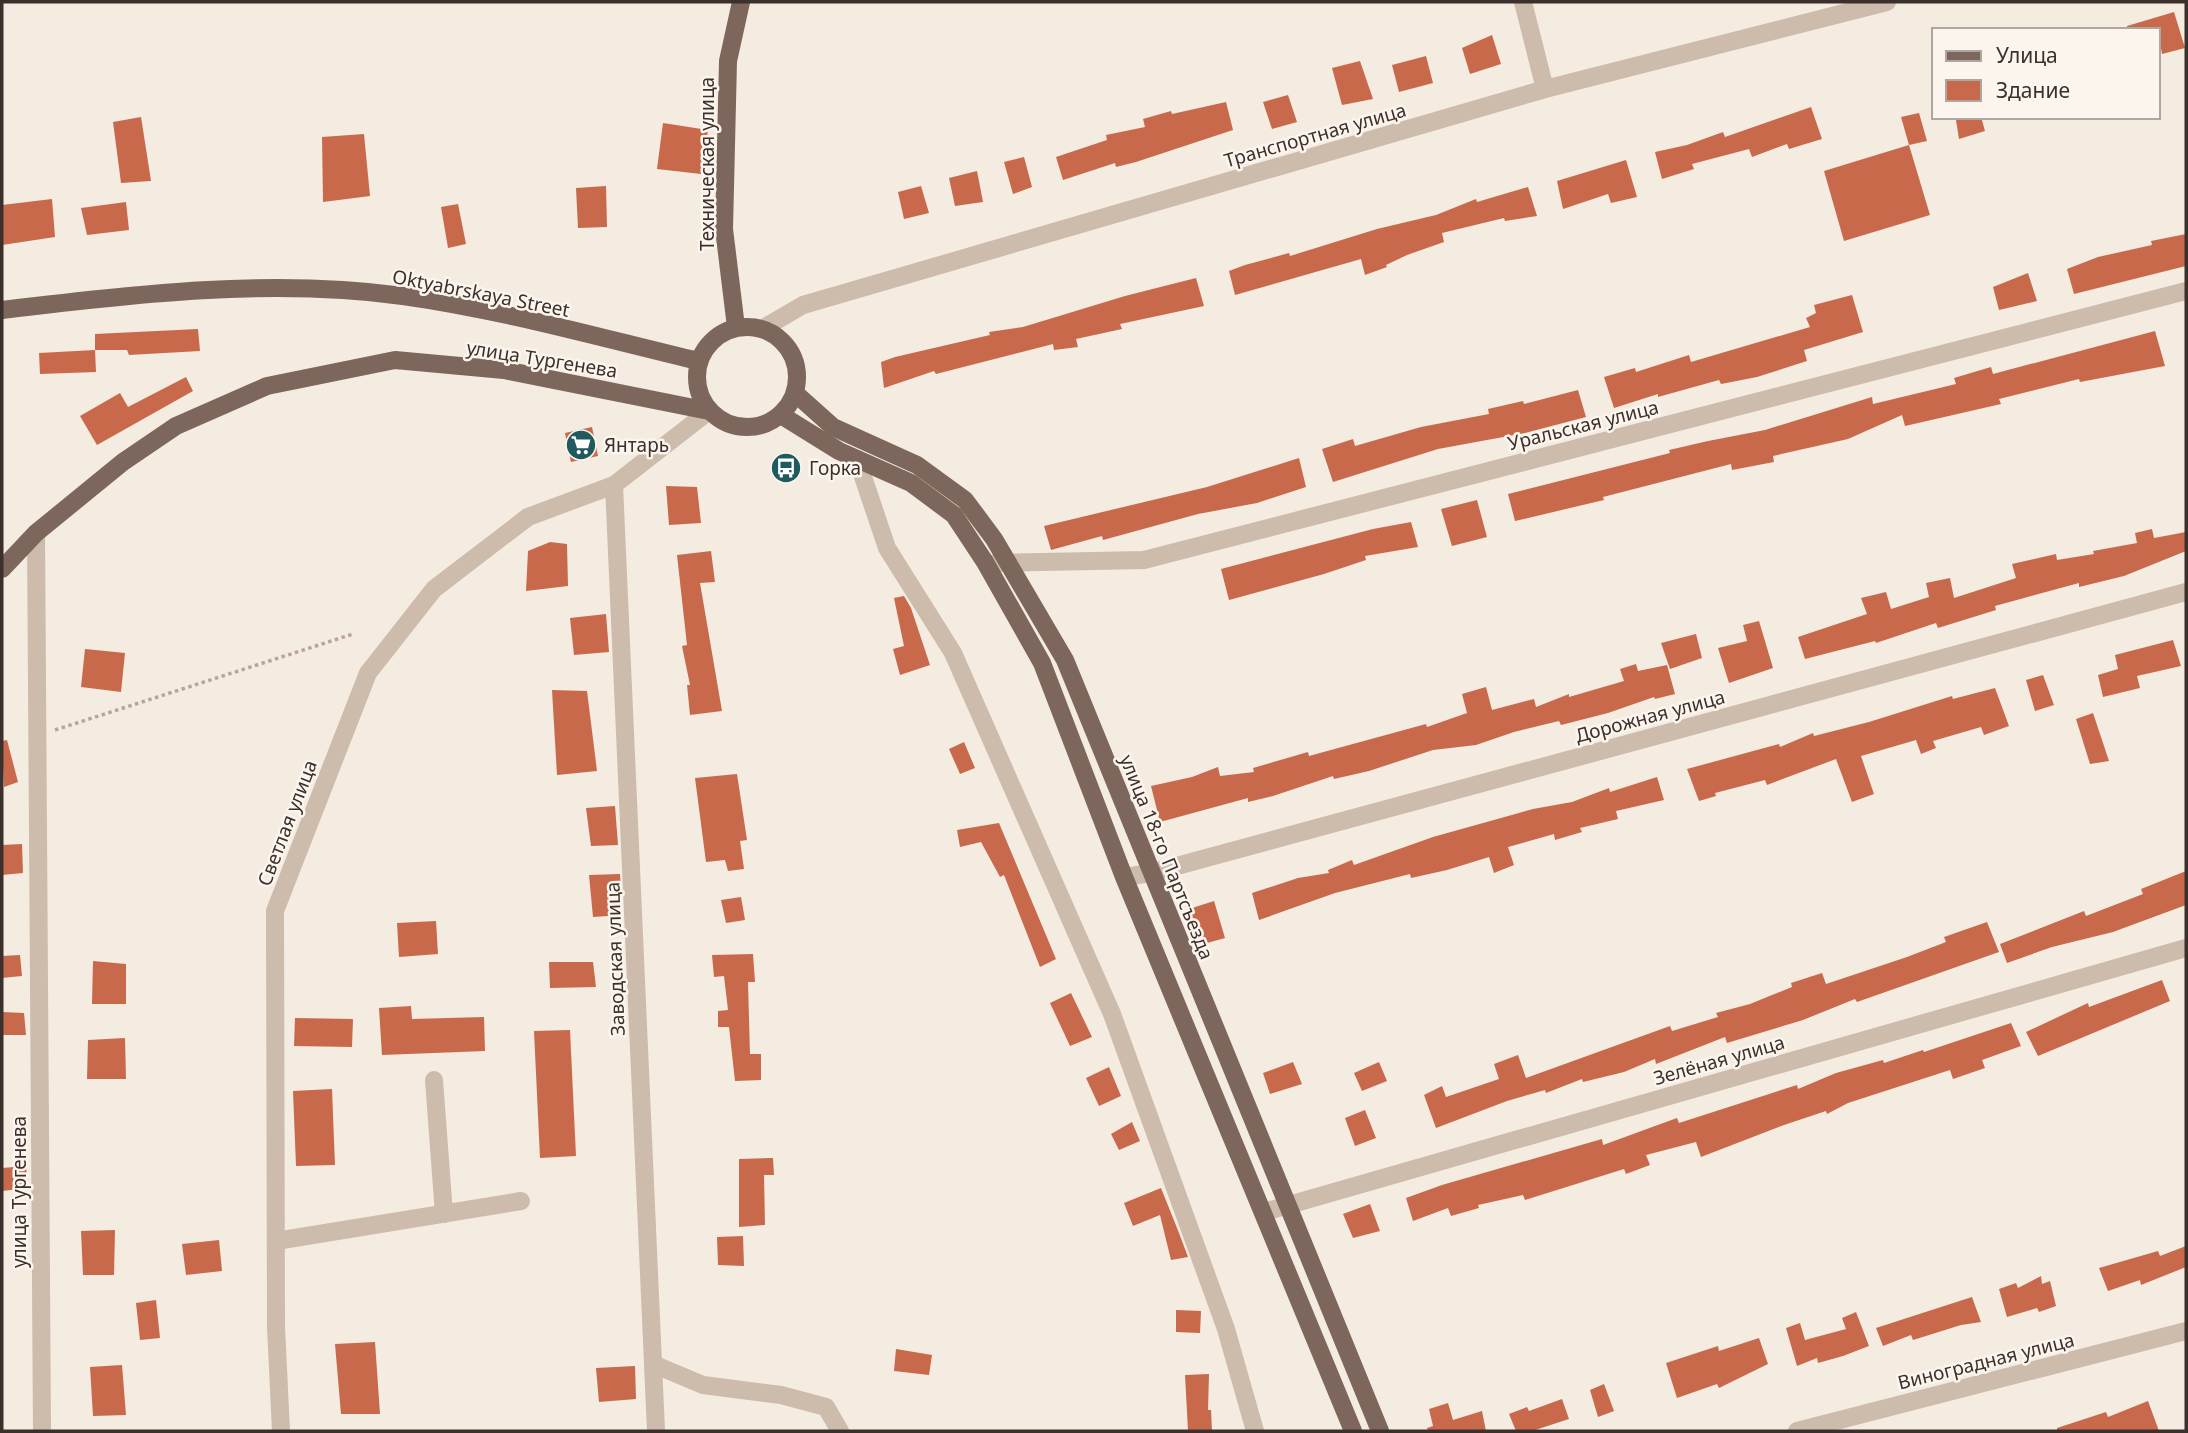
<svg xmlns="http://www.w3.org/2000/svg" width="2188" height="1433" font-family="'Noto Sans',sans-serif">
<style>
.building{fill:#c8694b}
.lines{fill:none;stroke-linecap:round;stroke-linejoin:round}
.path{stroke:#b9a596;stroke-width:3.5;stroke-dasharray:3.5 3.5;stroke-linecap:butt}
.minor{stroke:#cdbbac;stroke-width:18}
.major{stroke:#7d675c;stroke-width:18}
.labels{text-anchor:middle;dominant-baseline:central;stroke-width:5;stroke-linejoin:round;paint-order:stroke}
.street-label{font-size:19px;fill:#3b302b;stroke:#fbf5ee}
.poi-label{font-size:19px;fill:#3b302b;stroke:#fbf5ee;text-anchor:start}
</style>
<rect width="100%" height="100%" fill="#f4ebe1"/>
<g class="building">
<polygon points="2174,12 2185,48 2162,54 2158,30 2127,30 2127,26"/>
<polygon points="1492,35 1501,64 1470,74 1462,48"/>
<polygon points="1426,56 1433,83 1399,92 1392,65"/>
<polygon points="1360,61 1373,99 1342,105 1332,68"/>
<polygon points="1288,95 1297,122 1272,129 1263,102"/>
<polygon points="1226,102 1233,130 1136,162 1116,167 1115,163 1063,180 1056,157 1107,140 1106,135 1145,127 1143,119 1171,111 1172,114"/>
<polygon points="1811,107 1822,139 1789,149 1787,144 1752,157 1749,149 1692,164 1694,169 1662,179 1655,152 1687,145 1723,132 1725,137"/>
<polygon points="1919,113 1927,141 1909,145 1901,117"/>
<polygon points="141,117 151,181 121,183 113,122"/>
<polygon points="1964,117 1981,117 1985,131 1959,139 1956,120"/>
<polygon points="663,123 708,130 701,174 657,169"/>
<polygon points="364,134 370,196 323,202 322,137"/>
<polygon points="1909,145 1930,215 1844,241 1824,171"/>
<polygon points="1024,157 1032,187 1013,194 1004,162"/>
<polygon points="1626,160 1637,197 1611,203 1608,194 1563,209 1557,181"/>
<polygon points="977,171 983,202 955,206 949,178"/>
<polygon points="606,186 607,227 578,228 576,188"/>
<polygon points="921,186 929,213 904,219 898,192"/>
<polygon points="1528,187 1537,216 1505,221 1504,218 1442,233 1444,242 1407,255 1386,265 1387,267 1365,275 1361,259 1235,295 1229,271 1245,265 1289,253 1290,256 1377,229 1436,215 1476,199 1477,202"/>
<polygon points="52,199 55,237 2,245 2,205"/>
<polygon points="126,202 129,230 87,235 81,208"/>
<polygon points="458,204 466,244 448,248 441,207"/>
<polygon points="2186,234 2186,266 2074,294 2067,269 2098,257 2152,245 2151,241"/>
<polygon points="2028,273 2037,301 1999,310 1993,287"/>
<polygon points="1196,278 1204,306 1120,324 1122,329 1076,339 1078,347 1054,350 1053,344 936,374 934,371 884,388 881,362 895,357 990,335 989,332 1023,327 1125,296"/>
<polygon points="1852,295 1863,332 1804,350 1807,361 1757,377 1721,384 1719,380 1658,397 1658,394 1614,408 1604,377 1635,368 1636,372 1689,355 1691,362 1810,327 1806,318 1816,313 1814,305"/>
<polygon points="198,329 200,351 129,355 127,350 95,350 95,334"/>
<polygon points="2155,331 2165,366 2080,382 2079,379 1999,399 2001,404 1905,426 1902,415 1848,439 1773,456 1774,462 1732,470 1731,464 1603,497 1604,500 1515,521 1508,494 1670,453 1669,450 1708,441 1765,430 1872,397 1873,404 1956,384 1954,378 1991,367 1993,374"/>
<polygon points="95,350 96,372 40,374 39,353"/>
<polygon points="186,377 193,391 97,445 80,416 120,393 128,407"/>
<polygon points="1578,390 1586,417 1525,433 1438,449 1333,482 1322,449 1353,439 1355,446 1421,427 1489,414 1488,409 1523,401 1524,404"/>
<polygon points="592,427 598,456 571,462 565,433"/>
<polygon points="1299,458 1306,487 1257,503 1198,514 1103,540 1102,536 1051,550 1044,526 1207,487"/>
<polygon points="666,486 697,487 701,523 669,525"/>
<polygon points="1477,500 1487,537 1452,546 1441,509"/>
<polygon points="1411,522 1418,547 1365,556 1366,560 1324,574 1229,600 1221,569 1373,529"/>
<polygon points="2152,529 2154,538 2186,532 2186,551 2124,576 2079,587 2079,583 1995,606 1996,610 1938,628 1936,623 1876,643 1875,641 1805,659 1798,637 1867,614 1861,598 1886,592 1891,609 1929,597 1926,583 1950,578 1954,598 2016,578 2012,564 2056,554 2057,560 2094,554 2093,551 2137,543 2135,533"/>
<polygon points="550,542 567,544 568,586 526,591 528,551"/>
<polygon points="711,551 715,582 700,583 722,711 690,715 687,685 690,685 682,646 687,645 677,555"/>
<polygon points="904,596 911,608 930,665 900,675 893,649 904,646 894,598"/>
<polygon points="606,614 609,652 574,655 570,618"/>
<polygon points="1759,621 1773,668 1729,683 1718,648 1747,641 1743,625"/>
<polygon points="1696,634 1702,658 1670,669 1661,643"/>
<polygon points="2173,640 2181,666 2137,676 2140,688 2103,697 2098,675 2118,669 2115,655"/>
<polygon points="85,649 125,653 121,692 81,687"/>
<polygon points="1636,664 1638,671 1667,665 1675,694 1655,699 1654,697 1608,713 1561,725 1559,721 1514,732 1476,745 1433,750 1369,771 1334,779 1333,776 1273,796 1248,802 1248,798 1160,822 1151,786 1192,777 1218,767 1220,776 1254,772 1253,768 1308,752 1309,756 1426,724 1427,727 1467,713 1462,694 1486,687 1492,710 1534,699 1536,707 1569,694 1569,697 1624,681 1620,669"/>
<polygon points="2043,675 2054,705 2035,711 2026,680"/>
<polygon points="1995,688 2009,726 1984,735 1981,727 1933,741 1936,748 1921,754 1916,740 1861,756 1874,794 1852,802 1836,759 1767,785 1765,780 1715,793 1716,796 1699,801 1687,769 1779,744 1780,747 1813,733 1814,736 1869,722 1952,696 1953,699"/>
<polygon points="552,690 587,691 597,771 557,775"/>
<polygon points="2093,713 2109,761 2090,764 2076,719"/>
<polygon points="7,740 18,782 4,787 2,741"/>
<polygon points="964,742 975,768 960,774 949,749"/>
<polygon points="737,774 747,840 740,841 744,869 728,871 725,860 706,862 695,778"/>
<polygon points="1657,777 1664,800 1616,811 1618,819 1580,828 1582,832 1555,840 1554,834 1508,847 1514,865 1494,873 1489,857 1447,870 1411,878 1410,874 1335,893 1259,920 1252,893 1298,878 1329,873 1328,870 1352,860 1354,865 1433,837 1533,809 1572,802 1609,788 1610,792"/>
<polygon points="615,806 618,845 591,846 586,808"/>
<polygon points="999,823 1056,959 1040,967 1004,875 1000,877 981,842 960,847 957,830"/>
<polygon points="22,844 23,873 2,875 2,845"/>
<polygon points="2186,871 2186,905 2113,932 2052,947 2007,963 2000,944 2084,911 2086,916 2143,894 2141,889"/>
<polygon points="620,874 622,915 593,917 589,875"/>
<polygon points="741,897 745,920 726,923 721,900"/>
<polygon points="1214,901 1225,938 1200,945 1189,909"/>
<polygon points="436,921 438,954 399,957 397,923"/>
<polygon points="1987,922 1999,952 1857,1002 1855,999 1803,1020 1727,1043 1725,1037 1656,1064 1655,1059 1624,1072 1583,1082 1582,1079 1546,1093 1545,1090 1507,1101 1436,1128 1424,1095 1442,1086 1446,1097 1499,1079 1494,1064 1518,1055 1526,1078 1670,1026 1672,1031 1718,1017 1716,1013 1750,1004 1792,987 1791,983 1822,973 1826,984 1907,957 1946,942 1944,937"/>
<polygon points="753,954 755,982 748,982 750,1054 761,1054 761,1080 735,1081 729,1027 718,1027 718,1011 728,1010 724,976 714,977 712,955"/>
<polygon points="20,955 22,976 2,978 2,956"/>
<polygon points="93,961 126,964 126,1004 92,1004"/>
<polygon points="549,962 593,962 596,987 550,988"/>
<polygon points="2162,980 2170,1001 2038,1056 2026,1032 2088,1003 2089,1007"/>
<polygon points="1071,993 1092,1037 1070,1046 1050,1003"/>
<polygon points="411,1006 412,1019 484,1017 485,1051 382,1055 379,1008"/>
<polygon points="2,1012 24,1013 26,1035 2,1035"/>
<polygon points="295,1018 353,1019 352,1047 294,1046"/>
<polygon points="2011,1023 2021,1046 1982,1060 1985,1068 1953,1079 1950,1070 1848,1103 1827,1114 1826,1111 1784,1125 1701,1157 1696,1142 1646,1155 1650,1165 1626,1174 1624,1169 1525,1200 1523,1195 1478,1205 1479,1208 1451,1216 1448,1208 1413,1221 1406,1198 1442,1185 1602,1139 1603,1145 1677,1118 1679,1123 1797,1085 1798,1089 1836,1073 1883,1060 1884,1063 1923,1050 1924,1052"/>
<polygon points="570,1030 576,1156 540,1158 534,1031"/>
<polygon points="125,1038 126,1079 87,1079 88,1040"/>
<polygon points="1293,1062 1302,1084 1270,1094 1263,1073"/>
<polygon points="1379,1062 1387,1081 1362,1091 1354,1073"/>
<polygon points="1109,1067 1121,1096 1099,1106 1086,1078"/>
<polygon points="332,1089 335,1165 296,1166 293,1091"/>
<polygon points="1365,1110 1376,1138 1355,1146 1345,1118"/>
<polygon points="1132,1122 1140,1141 1119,1150 1111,1134"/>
<polygon points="773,1158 774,1175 764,1175 765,1225 739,1227 739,1159"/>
<polygon points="26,1166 28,1188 2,1191 2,1168"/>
<polygon points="1161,1188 1179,1233 1188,1257 1171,1260 1160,1215 1133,1226 1124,1203"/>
<polygon points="1370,1204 1380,1231 1353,1238 1343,1214"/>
<polygon points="115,1230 114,1275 83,1275 81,1231"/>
<polygon points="743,1236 744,1266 718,1265 717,1237"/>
<polygon points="219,1240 222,1271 186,1275 182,1244"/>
<polygon points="2186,1246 2186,1267 2141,1285 2140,1280 2108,1291 2099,1268 2158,1251 2160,1256"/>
<polygon points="2041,1276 2042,1284 2050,1281 2056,1306 2039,1312 2037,1308 2007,1317 1999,1289 2016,1283 2018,1288"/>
<polygon points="1972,1297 1981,1322 1961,1325 1913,1340 1911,1335 1883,1346 1876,1328"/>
<polygon points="156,1300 160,1338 140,1340 136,1303"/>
<polygon points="1176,1310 1201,1311 1200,1333 1176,1332"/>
<polygon points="1856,1312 1869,1346 1843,1356 1818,1363 1817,1358 1797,1366 1786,1328 1800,1323 1805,1340 1846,1329 1842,1318"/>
<polygon points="1759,1338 1768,1364 1719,1388 1717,1384 1677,1398 1666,1363 1718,1346 1719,1351"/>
<polygon points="375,1342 380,1414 341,1414 335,1344"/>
<polygon points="896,1349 932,1355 929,1375 894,1371"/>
<polygon points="122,1365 126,1415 93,1416 90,1367"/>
<polygon points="635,1366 636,1399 599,1402 596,1368"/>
<polygon points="1209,1374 1208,1410 1211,1410 1212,1431 1188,1431 1185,1375"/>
<polygon points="1604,1384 1614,1411 1598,1417 1590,1390"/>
<polygon points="1562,1399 1569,1419 1532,1431 1516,1431 1509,1414 1527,1407 1529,1411"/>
<polygon points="2148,1401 2159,1431 2057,1431 2057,1428 2106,1412 2108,1417"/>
<polygon points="1448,1403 1453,1420 1482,1411 1486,1431 1428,1431 1427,1428 1433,1426 1429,1409"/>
</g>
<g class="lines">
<polyline class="path" points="55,730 353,634"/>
<g class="minor">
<polyline points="1523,2 1545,89"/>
<polyline points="762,329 803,305 1545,89 1887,2"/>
<polyline points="857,459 887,548 953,653 1112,1014 1226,1329 1255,1431"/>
<polyline points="614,485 656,1431"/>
<polyline points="36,533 42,1431"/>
<polyline points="995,563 1144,560 2186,291"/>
<polyline points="1124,877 1151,873 2186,592"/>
<polyline points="434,1080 444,1214"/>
<polyline points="1264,1212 2186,948"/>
<polyline points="276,1241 521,1201"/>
<polyline points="653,1364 703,1385 781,1395 826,1407 840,1431"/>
<polyline points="281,1431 276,1327 275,911 368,673 434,589 528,517 614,485 709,411"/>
<polyline points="1797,1431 2186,1331"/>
</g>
<g class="major">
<path d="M2,310C133,294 272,278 403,296C503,310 601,338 698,361"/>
<circle cx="747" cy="377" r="50"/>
<polyline points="736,327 724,229 728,61 741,2"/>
<polyline points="795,393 833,427 917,465 965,500 994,539 1065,660 1380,1431"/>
<polyline points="781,415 839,451 911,483 954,515 985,562 1042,663 1124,877 1353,1431"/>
<polyline points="2,569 36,533 123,462 176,426 267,386 395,360 504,370 709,411"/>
</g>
</g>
<defs>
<g id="supermarket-disc" transform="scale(1.575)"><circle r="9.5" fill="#1f5a5e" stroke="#fbf5ee"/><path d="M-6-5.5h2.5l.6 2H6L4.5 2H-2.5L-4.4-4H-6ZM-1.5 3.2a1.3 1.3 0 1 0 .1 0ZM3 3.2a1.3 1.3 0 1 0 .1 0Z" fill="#fff"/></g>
<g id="bus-disc" transform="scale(1.575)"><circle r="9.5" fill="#1f5a5e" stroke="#fbf5ee"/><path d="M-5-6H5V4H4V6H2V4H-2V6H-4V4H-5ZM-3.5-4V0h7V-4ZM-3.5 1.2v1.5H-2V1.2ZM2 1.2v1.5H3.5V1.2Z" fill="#fff"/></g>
</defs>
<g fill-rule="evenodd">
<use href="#supermarket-disc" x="581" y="445"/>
<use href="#bus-disc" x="786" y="468"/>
</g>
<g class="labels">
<g class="street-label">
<text transform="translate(1315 135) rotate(-16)">Транспортная улица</text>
<text transform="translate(707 164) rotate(-90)">Техническая улица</text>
<text transform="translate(481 293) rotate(11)">Oktyabrskaya Street</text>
<text transform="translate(542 359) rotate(9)">улица Тургенева</text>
<text transform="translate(1583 425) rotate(-14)">Уральская улица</text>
<text transform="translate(1650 716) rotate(-15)">Дорожная улица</text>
<text transform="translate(287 823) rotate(-69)">Светлая улица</text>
<text transform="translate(1167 857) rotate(68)">улица 18-го Партсъезда</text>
<text transform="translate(615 959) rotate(-92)">Заводская улица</text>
<text transform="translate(1719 1060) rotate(-16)">Зелёная улица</text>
<text transform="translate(19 1192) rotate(-90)">улица Тургенева</text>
<text transform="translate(1986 1361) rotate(-14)">Виноградная улица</text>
</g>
<g class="poi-label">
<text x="604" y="445">Янтарь</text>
<text x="809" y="468">Горка</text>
</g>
</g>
<rect width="2188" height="1433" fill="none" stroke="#3b302b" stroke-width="7"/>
<rect x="1932" y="28" width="228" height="91" fill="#fbf5ee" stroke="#aea6a0" stroke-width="2"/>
<rect x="1946" y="51" width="35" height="10" fill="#7d675c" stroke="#aea6a0" stroke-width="2"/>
<text x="1996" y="63" font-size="21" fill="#3b302b">Улица</text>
<rect x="1946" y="80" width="35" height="21" fill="#c8694b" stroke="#aea6a0" stroke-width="2"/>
<text x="1996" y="98" font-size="21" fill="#3b302b">Здание</text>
</svg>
